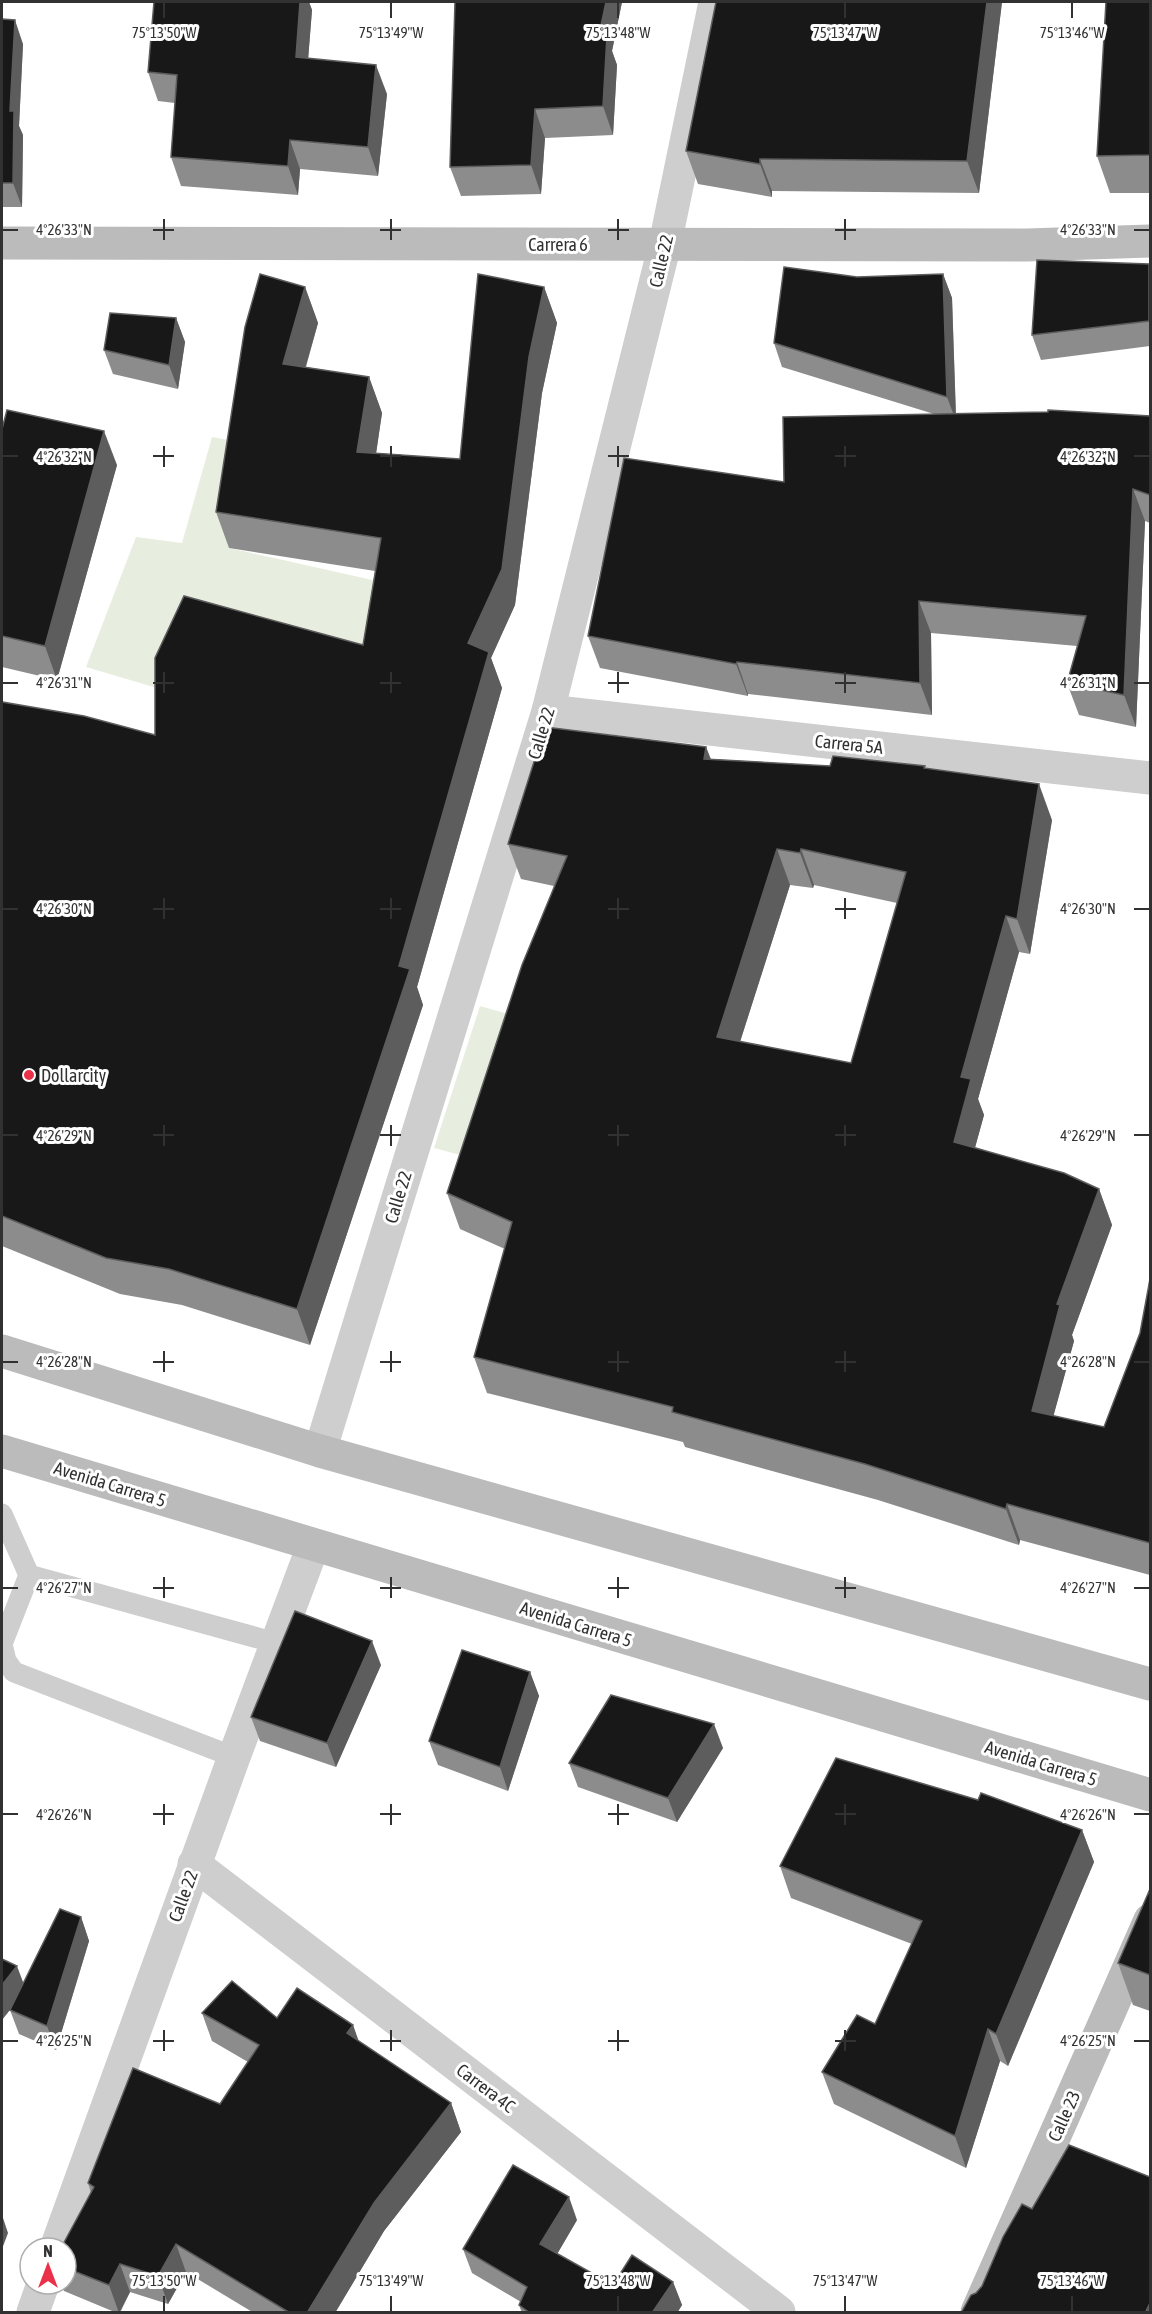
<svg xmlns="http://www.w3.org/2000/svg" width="1152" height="2314" font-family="'Asap Condensed',sans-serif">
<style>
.green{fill:#e8eedf}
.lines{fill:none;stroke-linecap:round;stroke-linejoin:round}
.lane{stroke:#cecece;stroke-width:21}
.street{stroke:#cecece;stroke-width:33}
.secondary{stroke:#bbb;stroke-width:33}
.wall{fill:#8c8c8c;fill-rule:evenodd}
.shaded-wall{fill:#5d5d5d}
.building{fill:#181818;stroke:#5d5d5d;stroke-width:1.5;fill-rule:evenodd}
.ticks{fill:none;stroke:#313131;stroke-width:2}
.poi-dot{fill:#eb3049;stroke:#fff;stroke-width:2}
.labels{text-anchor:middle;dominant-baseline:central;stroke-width:6;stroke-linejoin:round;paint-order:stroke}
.street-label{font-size:18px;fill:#313131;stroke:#fff}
.poi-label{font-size:18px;fill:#313131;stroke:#fff;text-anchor:start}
.ticks-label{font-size:15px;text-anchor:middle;fill:#313131;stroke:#fff;stroke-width:6;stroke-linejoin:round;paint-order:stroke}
</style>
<rect width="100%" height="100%" fill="#fff"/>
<g class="green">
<polygon points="212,437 245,443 229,548 377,581 360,666 157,688 86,667 136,537 182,543"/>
<polygon points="480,1006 522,1018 475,1159 434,1148"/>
</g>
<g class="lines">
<g class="lane">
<polyline points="2,1514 29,1575"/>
<polyline points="234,1757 14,1672 6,1661 2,1644 29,1575 276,1643"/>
</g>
<g class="street">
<polyline points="548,711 1150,778"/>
<polyline points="320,1451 548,711 665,244 715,2"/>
<polyline points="194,1864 779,2312"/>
<polyline points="56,2248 234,1757 313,1546"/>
<polyline points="33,2312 43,2284"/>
</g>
<g class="secondary">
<polyline points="2,243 1027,245 1150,241"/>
<polyline points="2,1351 320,1451 1150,1684"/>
<polyline points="2,1451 1150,1795"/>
<polyline points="977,2312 1150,1920"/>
</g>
</g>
<g class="wall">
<polygon points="154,2 309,2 312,10 308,59 387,94 378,176 300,169 298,195 181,186 171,157 175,103 158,101 148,72"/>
<polygon points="432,2 622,2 612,51 617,65 613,135 545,138 541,194 461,196 450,167 455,3"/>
<polygon points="1002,2 979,193 772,191 772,197 698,184 686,151"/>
<polygon points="1150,2 1150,193 1110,193 1097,156"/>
<polygon points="2,19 23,44 19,126 23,135 22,207 2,207"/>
<polygon points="1149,264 1150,268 1150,346 1041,360 1032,335"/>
<polygon points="943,274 952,298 956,414 1150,416 1150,523 1145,521 1136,727 1079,715 1067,683 1077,646 931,633 932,715 748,694 748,696 600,668 588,636 784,482 934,414 782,367 774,343"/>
<polygon points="305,287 318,323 306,367 369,377 382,413 376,453 460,459 544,287 557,323 542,393 515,605 491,658 502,688 417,987 423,1005 310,1345 182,1305 120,1294 2,1246 2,702 155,735 363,645 375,571 229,548 216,512"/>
<polygon points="176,318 185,342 178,389 113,374 104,350"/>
<polygon points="2,429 117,465 57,680 2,667"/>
<path d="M706,747L711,759L830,766L926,769L1052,820L1030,954L1019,952L978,1099L984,1115L975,1147L1099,1189L1112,1225L1072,1335L1074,1341L1053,1416L1104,1427L1140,1333L1150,1279V1575L1020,1540L1019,1545L878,1500L685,1447L683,1442L487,1393L474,1357L505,1249L460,1229L447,1193L554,886L521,879L508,844ZM790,885L813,888L814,885L897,903L851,1063L740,1042Z"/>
<polygon points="381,1665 336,1767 260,1741 251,1717"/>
<polygon points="530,1672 539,1696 508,1791 438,1765 429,1741"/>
<polygon points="723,1748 677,1822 578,1787 569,1763"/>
<polygon points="1082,1830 1094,1862 1008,2066 1000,2061 966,2168 834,2104 822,2072 875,2024 912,1944 791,1898 780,1866"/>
<polygon points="1150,1889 1150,2011 1133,2005 1118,1963"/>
<polygon points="81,1917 89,1941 56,2050 19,2034 10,2010"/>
<polygon points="202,2013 277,2018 353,2025 358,2041 451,2103 461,2132 384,2231 335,2313 254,2313 186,2272 168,2304 130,2292 120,2313 117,2313 64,2291 61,2284 66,2284 66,2248 91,2193 88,2183 220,2104 248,2062 212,2041"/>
<polygon points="577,2220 557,2254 613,2285 673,2282 682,2305 677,2313 522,2313 519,2305 521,2302 472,2273 463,2249"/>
</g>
<g class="shaded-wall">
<polygon points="300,2 309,2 312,10 306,86 296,57"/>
<polygon points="606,2 622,2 612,51 617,65 613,135 603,106 599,35"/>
<polygon points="987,2 1002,2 979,193 967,161"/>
<polygon points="15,20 23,44 19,126 23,135 22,207 13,183 10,111"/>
<polygon points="376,65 387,94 378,176 368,147"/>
<polygon points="535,109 545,138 541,194 531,165"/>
<polygon points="290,140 300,169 298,195 288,166"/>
<polygon points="760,159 772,191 772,197 760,164"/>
<polygon points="1149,264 1150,268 1150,325 1149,321"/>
<polygon points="943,274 952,298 956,421 947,397"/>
<polygon points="305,287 318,323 296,400 283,364"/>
<polygon points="544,287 557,323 542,393 515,605 491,658 502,688 417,987 423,1005 310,1345 297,1309 399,966"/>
<polygon points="176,318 185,342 178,389 169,365"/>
<polygon points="369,377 382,413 371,488 357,452"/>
<polygon points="104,431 117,465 57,680 45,646"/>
<polygon points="1133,489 1145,521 1136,727 1124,695"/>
<polygon points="919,601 931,633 932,715 920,683"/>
<polygon points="737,662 748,694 748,696 736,664"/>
<polygon points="706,747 719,782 704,759"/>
<polygon points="1039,784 1052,820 1030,954 1017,919"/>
<polygon points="777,849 790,885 730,1073 717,1037"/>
<polygon points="801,849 814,885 813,888 800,853"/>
<polygon points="1006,916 1019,952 978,1099 984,1115 967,1177 954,1142 961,1077"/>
<polygon points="1099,1189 1112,1225 1072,1335 1074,1341 1045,1447 1032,1411 1057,1304"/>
<polygon points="1007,1504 1020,1540 1019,1545 1006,1509"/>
<polygon points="372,1641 381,1665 336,1767 327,1743"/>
<polygon points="530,1672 539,1696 508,1791 500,1767"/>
<polygon points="714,1724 723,1748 677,1822 668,1798"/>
<polygon points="1082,1830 1094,1862 1008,2066 996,2034"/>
<polygon points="81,1917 89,1941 56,2050 47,2026"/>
<polygon points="17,1966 26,1990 2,2020 2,1985"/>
<polygon points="353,2025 363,2053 347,2033"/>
<polygon points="988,2029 1000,2061 966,2168 955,2136"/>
<polygon points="451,2103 461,2132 384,2231 335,2313 307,2313 374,2203"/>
<polygon points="569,2197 577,2220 549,2268 540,2244"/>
<polygon points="2,2215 8,2233 2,2249"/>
<polygon points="176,2244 186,2272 168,2304 158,2276"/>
<polygon points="120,2264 130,2292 119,2313 109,2285"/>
<polygon points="673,2282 682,2305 677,2313 652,2313"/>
<polygon points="1150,2303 1150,2313 1145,2313"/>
</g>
<g class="building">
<polygon points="154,2 300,2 296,57 376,65 368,147 290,140 288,166 171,157 177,75 148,72"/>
<polygon points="455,2 606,2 599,35 607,36 603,106 535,109 531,165 450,167"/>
<polygon points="716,2 987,2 967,161 760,159 760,164 686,151"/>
<polygon points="1106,2 1150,2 1150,155 1097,156"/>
<polygon points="2,19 15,20 10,111 14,111 13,183 2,183"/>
<polygon points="1037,260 1149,264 1149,321 1032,335"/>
<polygon points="784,267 857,277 943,274 947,397 774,343"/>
<polygon points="260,274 305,287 283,364 369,377 357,452 460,459 478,274 544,287 529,357 502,569 468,643 489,652 399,966 410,969 297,1309 169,1269 106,1258 2,1216 2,702 84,716 155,735 155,658 184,596 363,645 381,538 216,512 245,327"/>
<polygon points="110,313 176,318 169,365 104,350"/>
<polygon points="7,410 104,431 45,646 2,636 2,429"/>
<polygon points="1048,410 1150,416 1150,495 1133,489 1124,695 1067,683 1086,616 919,601 920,683 737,662 736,664 588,636 624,458 784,482 783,417 1048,412"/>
<path d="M545,727L706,747L704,759L830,766L833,756L925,766L924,768L1039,784L1017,919L1006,916L961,1077L971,1079L954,1142L1064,1173L1099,1189L1057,1304L1060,1305L1032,1411L1104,1427L1140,1333L1150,1279V1543L1007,1504L1006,1509L865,1464L672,1412L673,1407L474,1357L512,1222L447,1193L522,965L567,856L508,844ZM777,849L800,853L801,849L906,872L851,1063L717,1037Z"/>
<polygon points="295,1611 372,1641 327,1743 251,1717"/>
<polygon points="462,1650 530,1672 500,1767 429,1741"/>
<polygon points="611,1695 714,1724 668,1798 569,1763"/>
<polygon points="836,1758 978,1800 981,1793 1082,1830 996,2034 988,2029 955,2136 822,2072 857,2015 875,2024 922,1921 780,1866"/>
<polygon points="1150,1889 1150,1975 1118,1963"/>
<polygon points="60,1909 81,1917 47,2026 10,2010"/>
<polygon points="2,1959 17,1966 2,1985"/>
<polygon points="232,1981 277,2018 297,1988 353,2025 347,2033 451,2103 374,2203 307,2313 290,2313 176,2244 158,2276 120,2264 109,2285 66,2268 66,2248 61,2248 94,2187 88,2183 133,2068 220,2104 259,2045 202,2013"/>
<polygon points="1069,2145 1150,2177 1150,2303 1145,2313 961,2313 971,2295 976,2293 982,2286 1003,2237 1022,2204 1032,2209"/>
<polygon points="513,2165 569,2197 540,2244 613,2285 632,2255 673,2282 652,2313 530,2313 519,2305 527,2287 463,2249"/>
</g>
<path class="ticks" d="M164,3V18M391,3V18M618,3V18M845,3V18M1072,3V18M164,219V240M391,219V240M618,219V240M845,219V240M3,230H18M153,230H174M380,230H401M608,230H629M835,230H856M1134,230H1149M164,446V467M391,446V467M618,446V467M845,446V467M3,456H18M153,456H174M380,456H401M608,456H629M835,456H856M1134,456H1149M164,672V693M391,672V693M618,672V693M845,672V693M3,683H18M153,683H174M380,683H401M608,683H629M835,683H856M1134,683H1149M164,898V919M391,898V919M618,898V919M845,898V919M3,909H18M153,909H174M380,909H401M608,909H629M835,909H856M1134,909H1149M164,1125V1146M391,1125V1146M618,1125V1146M845,1125V1146M3,1135H18M153,1135H174M380,1135H401M608,1135H629M835,1135H856M1134,1135H1149M164,1351V1372M391,1351V1372M618,1351V1372M845,1351V1372M3,1362H18M153,1362H174M380,1362H401M608,1362H629M835,1362H856M1134,1362H1149M164,1577V1598M391,1577V1598M618,1577V1598M845,1577V1598M3,1588H18M153,1588H174M380,1588H401M608,1588H629M835,1588H856M1134,1588H1149M164,1804V1825M391,1804V1825M618,1804V1825M845,1804V1825M3,1814H18M153,1814H174M380,1814H401M608,1814H629M835,1814H856M1134,1814H1149M164,2030V2051M391,2030V2051M618,2030V2051M845,2030V2051M3,2041H18M153,2041H174M380,2041H401M608,2041H629M835,2041H856M1134,2041H1149M164,2296V2311M391,2296V2311M618,2296V2311M845,2296V2311M1072,2296V2311"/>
<circle class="poi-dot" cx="29" cy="1075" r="6"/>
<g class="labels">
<g class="street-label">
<text x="558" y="244">Carrera 6</text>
<text transform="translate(661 261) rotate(-77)">Calle 22</text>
<text transform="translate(541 733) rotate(-73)">Calle 22</text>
<text transform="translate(849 744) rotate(6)">Carrera 5A</text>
<text transform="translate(398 1197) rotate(-73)">Calle 22</text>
<text transform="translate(110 1484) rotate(17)">Avenida Carrera 5</text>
<text transform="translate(576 1624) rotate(17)">Avenida Carrera 5</text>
<text transform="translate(1041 1763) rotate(17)">Avenida Carrera 5</text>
<text transform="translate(183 1896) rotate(-70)">Calle 22</text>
<text transform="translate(486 2088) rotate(37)">Carrera 4C</text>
<text transform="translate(1064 2116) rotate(-66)">Calle 23</text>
</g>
<g class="poi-label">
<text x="41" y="1075">Dollarcity</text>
</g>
</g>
<g class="ticks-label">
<text x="164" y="38">75°13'50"W</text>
<text x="391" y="38">75°13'49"W</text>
<text x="618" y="38">75°13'48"W</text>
<text x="845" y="38">75°13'47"W</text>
<text x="1072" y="38">75°13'46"W</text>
<text x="64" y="235">4°26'33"N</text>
<text x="1088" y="235">4°26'33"N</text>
<text x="64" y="462">4°26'32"N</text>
<text x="1088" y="462">4°26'32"N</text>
<text x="64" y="688">4°26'31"N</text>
<text x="1088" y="688">4°26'31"N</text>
<text x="64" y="914">4°26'30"N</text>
<text x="1088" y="914">4°26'30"N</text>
<text x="64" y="1141">4°26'29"N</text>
<text x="1088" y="1141">4°26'29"N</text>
<text x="64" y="1367">4°26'28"N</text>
<text x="1088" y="1367">4°26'28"N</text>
<text x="64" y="1593">4°26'27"N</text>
<text x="1088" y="1593">4°26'27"N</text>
<text x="64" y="1820">4°26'26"N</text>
<text x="1088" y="1820">4°26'26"N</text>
<text x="64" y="2046">4°26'25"N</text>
<text x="1088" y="2046">4°26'25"N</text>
<text x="164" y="2286">75°13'50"W</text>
<text x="391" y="2286">75°13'49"W</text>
<text x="618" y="2286">75°13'48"W</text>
<text x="845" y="2286">75°13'47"W</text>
<text x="1072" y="2286">75°13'46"W</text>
</g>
<rect width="1152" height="2314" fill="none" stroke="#313131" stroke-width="6"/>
<g transform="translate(48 2266)"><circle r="28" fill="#ffffff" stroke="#adadad" stroke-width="1.5"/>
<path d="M0-4.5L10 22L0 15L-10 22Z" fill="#eb3049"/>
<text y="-9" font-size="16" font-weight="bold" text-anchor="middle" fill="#313131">N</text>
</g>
</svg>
